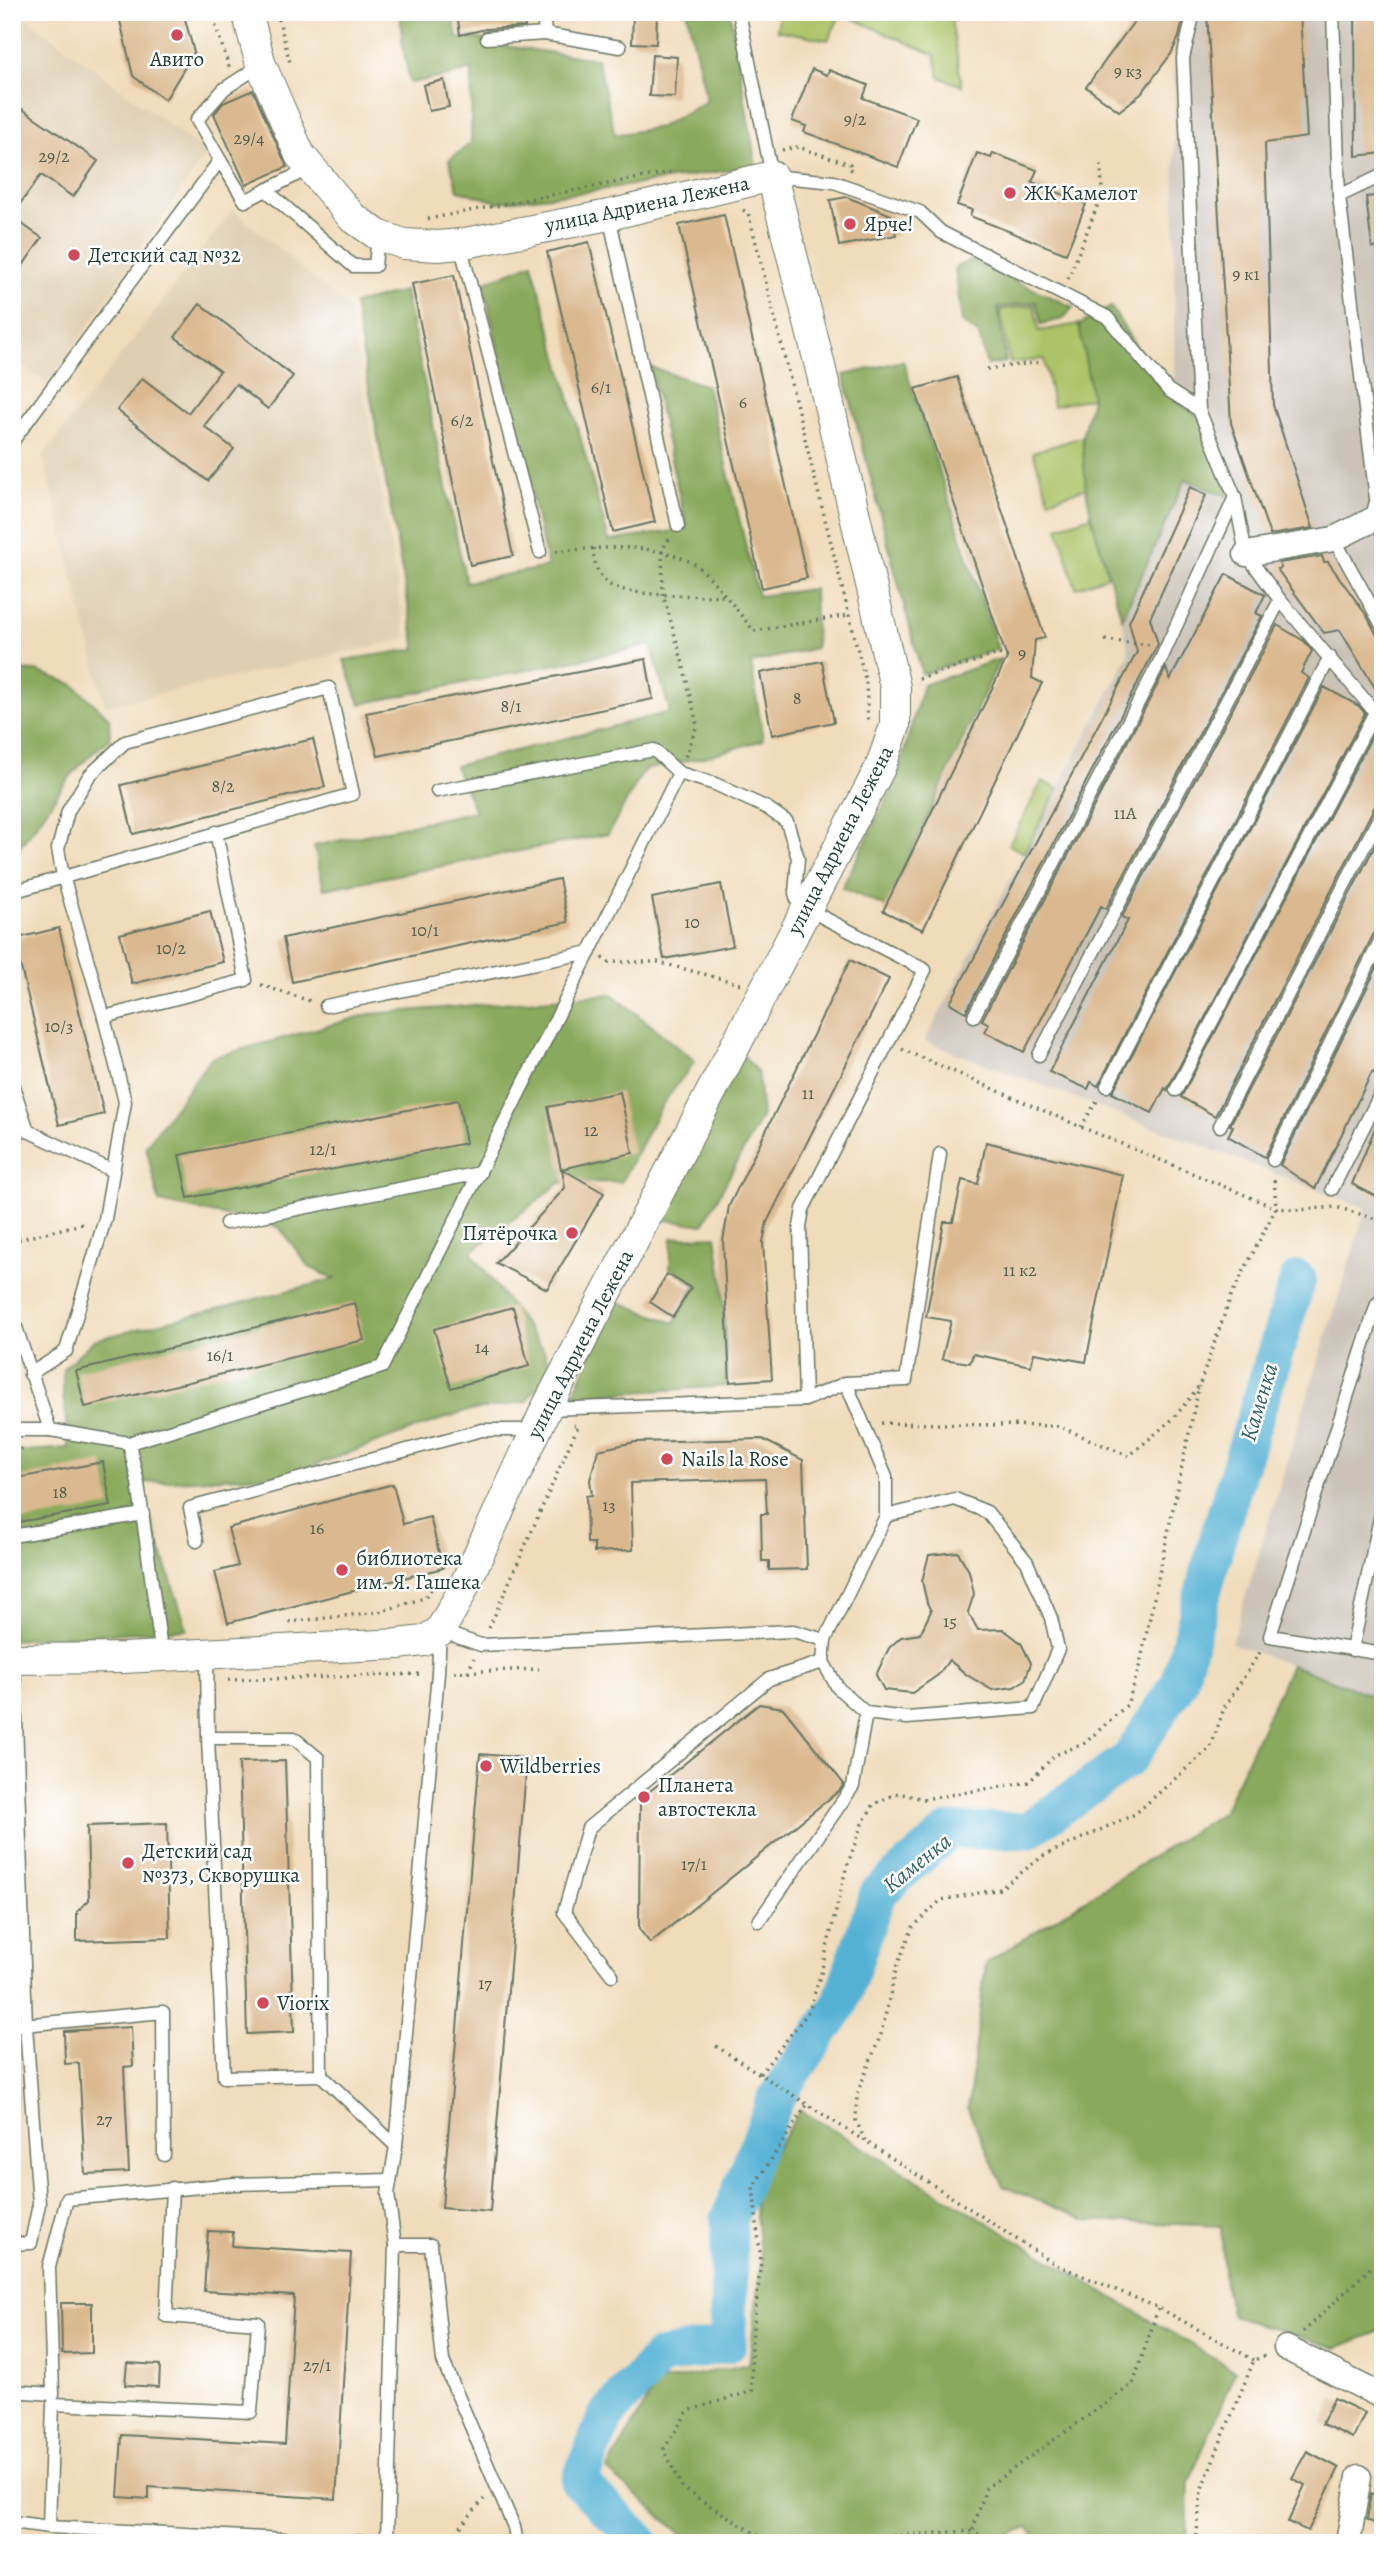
<svg xmlns="http://www.w3.org/2000/svg" width="1395" height="2555" font-family="Alegreya,serif">
<style>
.built{fill:#dfcfb2}
.industrial{fill:#cbc3b8}
.green{fill:#acc368;stroke:#66804e;stroke-width:2}
.forest{fill:#89a95c;stroke:#547348;stroke-width:2}
.lines{fill:none;stroke-linecap:round;stroke-linejoin:round}
.river{stroke:#57b2d5;stroke-width:37}
.building{fill:#dbb990}
.service-casing{stroke:#687563;stroke-width:15}
.minor-casing{stroke:#687563;stroke-width:27}
.tertiary-casing{stroke:#687563;stroke-width:32}
.path{stroke:#687563;stroke-width:3.5;stroke-dasharray:2 5;stroke-linecap:butt}
.service{stroke:#fff;stroke-width:12}
.minor{stroke:#fff;stroke-width:24}
.tertiary{stroke:#fff;stroke-width:30}
.poi-dot{fill:#d1495b;stroke:#fff;stroke-width:2.5}
.labels{text-anchor:middle;dominant-baseline:central;stroke-width:5;stroke-linejoin:round;paint-order:stroke}
.number-label{font-size:18px;fill:#4e5c4b}
.poi-label{font-size:21px;fill:#1f3d34;stroke:#fff;text-anchor:start}
.street-label{font-size:21px;fill:#1f3d34;stroke:#fff}
.water-label{font-size:23px;font-style:italic;fill:#306064;stroke:#fff}
</style>
<rect width="100%" height="100%" fill="#fff"/>
<filter id="ink" filterUnits="userSpaceOnUse"><feTurbulence type="fractalNoise" baseFrequency=".0143" numOctaves="2"/><feDisplacementMap in="SourceGraphic" scale="14" xChannelSelector="R" yChannelSelector="G"/><feConvolveMatrix kernelMatrix="1 2 1 2 8 2 1 2 1" color-interpolation-filters="sRGB"/></filter>
<filter id="wash" filterUnits="userSpaceOnUse"><feTurbulence type="fractalNoise" baseFrequency=".00686" numOctaves="4" result="noise"/><feDisplacementMap in="SourceGraphic" scale="28" xChannelSelector="R" yChannelSelector="G"/><feGaussianBlur stdDeviation="1.57" result="paint"/><feColorMatrix in="noise" values="0 0 0 0 0 0 0 0 0 0 0 0 0 0 0 0 0 1.4 0 .05"/><feComposite in="paint" operator="in"/></filter>
<g filter="url(#wash)">
<rect width="100%" height="100%" fill="#f0dcbb"/>
<g class="built">
<polygon points="23,16 207,153 48,384 12,358 12,19"/>
<polygon points="233,210 350,309 406,639 105,706 43,456"/>
</g>
<polygon class="industrial" points="1175,12 1383,12 1383,1700 1231,1643 1366,1208 925,1041 1129,654 1122,619 1185,478 1229,496 1174,399"/>
<g class="green">
<polygon points="780,12 842,12 828,40 777,30"/>
<polygon points="847,12 950,12 962,86 939,77 935,55 845,15"/>
<polygon points="1034,305 1039,331 1079,324 1092,398 1053,406 1044,359 1010,363 1000,310"/>
<polygon points="1082,437 1086,488 1049,500 1033,452"/>
<polygon points="1091,516 1108,576 1076,588 1058,527"/>
<polygon points="1042,781 1058,789 1024,853 1009,845"/>
</g>
<g class="forest">
<polygon points="400,12 453,12 457,38 477,38 504,46 597,59 615,135 660,127 707,101 687,12 730,12 756,166 587,192 497,202 458,190 449,160 471,143 472,69 449,76 410,83 403,47"/>
<polygon points="970,260 1073,307 1063,319 1041,324 1036,302 998,308 1006,362 987,365 979,335 962,322 955,268"/>
<polygon points="532,263 609,541 687,529 650,367 707,386 758,596 814,589 816,648 751,663 763,740 704,757 644,770 608,834 324,889 314,846 475,811 455,766 670,712 651,645 360,704 344,660 416,649 354,304 405,291 466,582 548,567 483,283"/>
<polygon points="1111,307 1165,393 1203,420 1229,497 1185,479 1122,619 1091,516 1086,488 1082,437 1092,398 1079,325"/>
<polygon points="903,361 998,649 922,674 844,375"/>
<polygon points="1000,659 886,907 842,888 895,783 923,685"/>
<path d="M12,670L36,671L73,684L109,718L110,739C90,754 72,772 58,793C43,814 31,836 12,854Z"/>
<polygon points="612,994 695,1061 662,1105 621,1182 560,1183 471,1252 545,1352 550,1370 526,1402 462,1412 290,1474 139,1483 187,1629 12,1640 12,1452 69,1448 63,1395 63,1369 94,1340 335,1279 309,1267 279,1227 159,1202 146,1146 211,1058 370,1014"/>
<polygon points="742,1054 758,1073 762,1116 703,1225 657,1219"/>
<polygon points="716,1236 723,1284 727,1386 573,1396 614,1300 674,1323 696,1285 670,1268 672,1238"/>
<polygon points="1291,1665 1383,1700 1383,2330 1336,2348 1232,2316 1225,2287 1221,2226 1085,2220 1003,2186 968,2109 986,1963 1223,1812"/>
<polygon points="800,2110 1235,2371 1189,2482 1187,2543 1040,2543 1028,2527 988,2543 692,2543 607,2470 657,2383 749,2364 761,2262 753,2187"/>
</g>
<g class="lines">
<polyline class="river" points="642,2543 579,2482 606,2416 660,2357 728,2344 729,2219 776,2098 840,2004 878,1893 949,1831 1028,1830 1129,1759 1179,1682 1218,1537 1298,1279"/>
</g>
<g id="blocks">
<g class="building">
<polygon points="118,12 183,12 194,52 165,100 133,76"/>
<polygon points="457,12 523,12 525,27 486,29 460,35"/>
<polygon points="1141,12 1185,12 1179,37 1171,54 1141,94 1119,111 1086,87"/>
<polygon points="1207,12 1300,12 1307,137 1265,143 1273,405 1313,528 1270,535 1231,423"/>
<polygon points="1355,12 1383,12 1383,153 1356,156"/>
<polygon points="633,14 657,15 656,44 632,43"/>
<polygon points="652,55 677,57 675,97 649,96"/>
<polygon points="812,69 827,75 829,70 868,85 863,98 917,118 898,167 804,132 806,126 792,121"/>
<polygon points="444,80 449,107 429,111 423,85"/>
<polygon points="253,90 287,167 246,185 214,114 223,103"/>
<polygon points="12,102 98,161 73,197 41,175 12,215 12,173 22,160 12,153"/>
<polygon points="977,153 991,158 993,153 1037,170 1032,182 1086,204 1066,254 970,216 972,210 957,205"/>
<polygon points="1383,195 1383,247 1372,248 1366,197"/>
<polygon points="847,197 891,215 896,235 839,246 830,200"/>
<polygon points="724,215 807,578 762,588 679,225"/>
<polygon points="12,217 42,238 12,281"/>
<polygon points="589,242 655,522 613,532 547,252"/>
<polygon points="454,275 513,556 470,565 412,284"/>
<polygon points="200,304 293,376 268,409 236,384 204,426 234,449 208,481 117,410 142,378 188,413 220,371 175,337"/>
<polygon points="957,377 1045,638 1035,640 1032,678 1042,683 923,930 883,911 1007,658 915,389"/>
<polygon points="1190,487 1206,495 1150,618 1158,644 966,1012 950,1003 1137,652 1129,622"/>
<polygon points="1322,556 1324,562 1328,562 1367,616 1383,647 1383,701 1340,630 1324,633 1277,569 1281,568 1279,563"/>
<polygon points="1226,574 1265,595 1256,613 1262,616 1106,909 1101,906 1024,1052 985,1032 989,1024 982,1020 1166,668 1170,680"/>
<polygon points="1277,625 1304,641 1312,651 1301,673 1309,678 1098,1086 1091,1082 1088,1089 1049,1072 1128,920 1122,917"/>
<polygon points="646,659 653,699 378,756 366,713"/>
<polygon points="822,661 834,722 772,735 760,673"/>
<polygon points="1324,687 1359,706 1365,713 1167,1090 1165,1088 1152,1113 1112,1093"/>
<polygon points="1381,719 1383,801 1375,806 1215,1116 1181,1097"/>
<polygon points="313,739 325,787 133,834 121,785"/>
<polygon points="1383,830 1383,926 1375,931 1265,1157 1228,1136 1233,1126 1230,1125"/>
<polygon points="559,879 568,922 292,982 283,938"/>
<polygon points="721,884 733,946 664,959 652,898"/>
<polygon points="210,911 223,962 132,984 120,934"/>
<polygon points="59,928 104,1114 59,1125 14,939"/>
<polygon points="1383,955 1383,1077 1372,1072 1315,1189 1280,1165"/>
<polygon points="850,960 889,979 767,1222 763,1242 772,1379 730,1382 723,1241 729,1206"/>
<polygon points="620,1092 633,1153 561,1169 548,1107"/>
<polygon points="458,1100 466,1143 188,1198 179,1155"/>
<polygon points="1382,1111 1383,1111 1383,1200 1352,1184"/>
<polygon points="986,1142 1123,1175 1086,1362 1034,1353 1031,1366 973,1354 970,1363 942,1359 951,1321 926,1317 944,1222 953,1222 962,1180 978,1184"/>
<polygon points="562,1169 604,1193 547,1289 496,1263 565,1188"/>
<polygon points="667,1274 691,1288 673,1317 650,1302"/>
<polygon points="355,1303 364,1340 85,1407 76,1371"/>
<polygon points="513,1307 529,1366 451,1388 434,1329"/>
<polygon points="762,1439 803,1460 807,1569 769,1570 769,1561 762,1561 761,1514 767,1514 765,1479 631,1483 633,1550 594,1552 594,1543 587,1543 586,1496 592,1495 590,1480 598,1450 635,1442"/>
<polygon points="103,1462 111,1506 12,1523 12,1479"/>
<polygon points="393,1484 403,1524 430,1517 443,1568 228,1623 215,1572 238,1566 228,1528"/>
<polygon points="958,1552 969,1571 974,1594 968,1612 978,1630 1003,1629 1021,1643 1031,1663 1025,1680 1014,1687 992,1690 967,1675 949,1660 938,1675 912,1693 884,1690 876,1675 889,1648 901,1637 920,1634 931,1611 927,1603 922,1581 929,1555"/>
<polygon points="759,1704 783,1708 844,1784 840,1790 650,1943 639,1929 640,1799"/>
<polygon points="480,1754 527,1758 490,2212 442,2208"/>
<polygon points="285,1761 294,2032 247,2034 239,1762"/>
<polygon points="167,1823 170,1938 77,1941 77,1912 89,1900 87,1826"/>
<polygon points="131,2027 133,2066 124,2067 129,2172 85,2174 79,2063 65,2064 64,2031"/>
<polygon points="208,2231 233,2232 232,2246 351,2253 336,2499 149,2487 149,2499 118,2497 122,2435 285,2444 294,2296 204,2291"/>
<polygon points="61,2303 92,2303 92,2353 62,2354"/>
<polygon points="127,2363 160,2365 159,2387 125,2385"/>
<polygon points="1334,2398 1365,2413 1353,2438 1322,2424"/>
<polygon points="1307,2451 1339,2468 1308,2531 1288,2522 1305,2485 1292,2478"/>
<polygon points="1371,2493 1383,2497 1383,2527 1367,2520"/>
</g>
</g>
</g>
<g filter="url(#ink)">
<use href="#blocks" fill-opacity="0" stroke="#687563" stroke-width="2"/>
<g class="lines">
<g class="service-casing">
<g id="service">
<polyline points="543,12 545,34"/>
<polyline points="739,12 772,176 834,182 920,212 941,232 1107,317 1168,390 1199,410 1235,497 1246,554 1280,600 1375,712 1176,1090"/>
<polyline points="1194,12 1183,58 1199,410"/>
<polyline points="1333,12 1339,196"/>
<polyline points="487,38 545,34 620,47"/>
<polyline points="220,160 245,201 310,168"/>
<polyline points="266,190 353,266 375,266 378,236"/>
<polyline points="609,216 678,526"/>
<polyline points="460,244 540,552"/>
<polyline points="12,442 220,160 197,120 224,89 261,65"/>
<polyline points="1377,507 1339,196 1383,175"/>
<polyline points="1334,539 1383,627"/>
<polyline points="437,791 654,750 679,773"/>
<polyline points="12,892 353,794 329,688 125,742 89,776 68,811 58,849 63,876 104,1017 125,1102 105,1219 66,1351 30,1374"/>
<polyline points="326,1006 590,952"/>
<polyline points="974,1016 1161,659 1235,497"/>
<polyline points="104,1017 246,980 216,832"/>
<polyline points="1039,1055 1280,600"/>
<polyline points="12,1083 28,1131 113,1171"/>
<polyline points="1107,1086 1330,657"/>
<polyline points="1220,1126 1383,810"/>
<polyline points="1273,1160 1383,935"/>
<polyline points="1332,1189 1383,1089"/>
<polyline points="226,1223 480,1173"/>
<polyline points="1383,1299 1377,1304 1270,1636 1383,1654"/>
<polyline points="12,1315 50,1430 129,1443 382,1367 679,773 715,784 767,808 787,822 798,858 795,893 801,913"/>
<polyline points="846,1383 886,1477 886,1516 825,1640 823,1662 838,1688 866,1713 907,1718 1033,1708 1058,1649 1051,1618 1027,1562 987,1512 955,1499 886,1516"/>
<polyline points="805,1400 800,1227 803,1209 925,970 807,909"/>
<polyline points="546,1409 805,1400 846,1383 906,1380 940,1154"/>
<polyline points="12,1430 50,1430"/>
<polyline points="129,1443 138,1483 162,1656"/>
<polyline points="12,1536 143,1514"/>
<polyline points="197,1541 190,1508 482,1430 536,1430"/>
<polyline points="1352,1650 1383,1504"/>
<polyline points="207,1654 208,1738 224,2077 321,2075 318,1758 294,1738 208,1738"/>
<polyline points="759,1921 853,1786 866,1713"/>
<polyline points="612,1975 564,1912 588,1828 769,1679 823,1662"/>
<polyline points="12,2026 163,2012 164,2155"/>
<polyline points="321,2075 396,2146"/>
<polyline points="172,2188 166,2316 258,2323 251,2412 53,2404 49,2527 341,2542 387,2541 395,2245 388,2194 396,2146 438,1673 440,1631 481,1645 793,1631 825,1640"/>
<polyline points="12,2244 31,2243 39,2204 26,2026 14,1659"/>
<polyline points="395,2245 431,2245 443,2361 514,2527 517,2543"/>
<polyline points="12,2391 53,2394 49,2267 67,2199 234,2184 389,2180"/>
<polyline points="12,2522 49,2527"/>
</g>
</g>
<g class="minor-casing">
<g id="minor">
<polyline points="1246,554 1334,539 1378,517 1383,499"/>
<polyline points="1286,2348 1383,2397"/>
<polyline points="1348,2543 1359,2477"/>
</g>
</g>
<g class="tertiary-casing">
<polyline id="tertiary" points="12,1659 123,1658 398,1644 424,1641 440,1631 459,1597 546,1409 880,768 895,726 895,687 819,362 772,176 609,215 460,244 438,246 404,244 378,235 352,217 300,155 261,65 247,12"/>
</g>
<g class="path">
<polyline points="211,12 229,67"/>
<polyline points="277,12 290,63"/>
<polyline points="782,150 798,147 850,164 849,169 852,170"/>
<polyline points="743,210 748,213 752,227 866,683 868,724"/>
<polyline points="428,219 675,171"/>
<polyline points="1068,279 1102,194 1101,164"/>
<polyline points="987,369 1042,362"/>
<polyline points="669,539 662,550 663,594 683,664 697,725 685,757"/>
<path d="M593,548C594,562 596,572 606,582C623,598 699,595 724,596"/>
<path d="M556,551C602,548 655,541 696,565C710,574 741,616 754,631L849,615"/>
<polyline points="1105,640 1151,645"/>
<polyline points="919,679 998,654 1011,658"/>
<polyline points="602,958 609,962 658,962 741,984"/>
<polyline points="261,985 310,1001"/>
<polyline points="902,1049 1081,1127 1276,1208 1298,1210 1336,1207 1383,1221"/>
<polyline points="1081,1127 1098,1099"/>
<polyline points="12,1241 86,1223"/>
<polyline points="881,1423 1058,1426 1129,1456 1174,1418 1199,1386 1231,1296 1276,1208 1274,1176"/>
<polyline points="12,1469 22,1447"/>
<polyline points="289,1622 379,1612 424,1598 436,1583"/>
<polyline points="489,1628 578,1426 574,1425"/>
<polyline points="454,1672 539,1669"/>
<polyline points="468,1672 474,1658"/>
<polyline points="228,1680 423,1674"/>
<polyline points="716,2046 863,2140"/>
<polyline points="760,2074 809,2011 821,1973 846,1869 862,1824 874,1804 898,1793 924,1799 1029,1782 1055,1755 1085,1743 1127,1705 1140,1664 1199,1386"/>
<polyline points="1303,2332 1383,2256"/>
<polyline points="1254,2360 1159,2308 1055,2264 865,2141 856,2120 857,2094 881,2034 897,1965 913,1927 941,1900 1000,1889 1043,1856 1135,1814 1211,1747 1224,1708 1262,1649"/>
<polyline points="447,2543 484,2499"/>
<polyline points="771,2543 683,2489 664,2449 688,2411 752,2391 751,2347 761,2262 753,2187 807,2105"/>
<polyline points="831,2543 864,2537 971,2531 998,2543"/>
<polyline points="969,2543 986,2488 1133,2384 1158,2309"/>
<polyline points="1196,2543 1201,2490 1254,2360 1268,2355"/>
</g>
<use href="#service" class="service"/>
<use href="#minor" class="minor"/>
<use href="#tertiary" class="tertiary"/>
</g>
</g>
<g class="poi-dot">
<circle cx="177" cy="35" r="7"/>
<circle cx="1010" cy="193" r="7"/>
<circle cx="850" cy="224" r="7"/>
<circle cx="74" cy="255" r="7"/>
<circle cx="572" cy="1233" r="7"/>
<circle cx="667" cy="1459" r="7"/>
<circle cx="342" cy="1570" r="7"/>
<circle cx="486" cy="1766" r="7"/>
<circle cx="644" cy="1797" r="7"/>
<circle cx="128" cy="1863" r="7"/>
<circle cx="263" cy="2003" r="7"/>
</g>
<g class="labels">
<g class="number-label">
<text x="1128" y="71">9 к3</text>
<text x="855" y="119">9/2</text>
<text x="249" y="138">29/4</text>
<text x="54" y="156">29/2</text>
<text x="1246" y="274">9 к1</text>
<text x="601" y="387">6/1</text>
<text x="743" y="402">6</text>
<text x="462" y="420">6/2</text>
<text x="1022" y="653">9</text>
<text x="797" y="698">8</text>
<text x="511" y="706">8/1</text>
<text x="223" y="786">8/2</text>
<text x="1125" y="813">11А</text>
<text x="692" y="922">10</text>
<text x="425" y="930">10/1</text>
<text x="171" y="948">10/2</text>
<text x="59" y="1026">10/3</text>
<text x="808" y="1093">11</text>
<text x="591" y="1130">12</text>
<text x="323" y="1149">12/1</text>
<text x="1020" y="1270">11 к2</text>
<text x="482" y="1347">14</text>
<text x="220" y="1355">16/1</text>
<text x="60" y="1492">18</text>
<text x="609" y="1505">13</text>
<text x="317" y="1528">16</text>
<text x="950" y="1621">15</text>
<text x="694" y="1864">17/1</text>
<text x="485" y="1983">17</text>
<text x="104" y="2119">27</text>
<text x="317" y="2365">27/1</text>
</g>
<g class="poi-label">
<text x="177" y="59" text-anchor="middle">Авито</text>
<text x="1024" y="193">ЖК Камелот</text>
<text x="864" y="224">Ярче!</text>
<text x="88" y="255">Детский сад №32</text>
<text x="558" y="1233" text-anchor="end">Пятёрочка</text>
<text x="681" y="1459">Nails la Rose</text>
<text x="356" y="1558">библиотека<tspan x="356" dy="24">им. Я. Гашека</tspan></text>
<text x="500" y="1766">Wildberries</text>
<text x="658" y="1785">Планета<tspan x="658" dy="24">автостекла</tspan></text>
<text x="142" y="1851">Детский сад<tspan x="142" dy="24">№373, Скворушка</tspan></text>
<text x="277" y="2003">Viorix</text>
</g>
<g class="street-label">
<text transform="translate(647 204) rotate(-12)">улица Адриена Лежена</text>
<text transform="translate(840 840) rotate(-63)">улица Адриена Лежена</text>
<text transform="translate(580 1344) rotate(-63)">улица Адриена Лежена</text>
</g>
<g class="water-label">
<text transform="translate(1259 1402) rotate(-73)">Каменка</text>
<text transform="translate(917 1863) rotate(-39)">Каменка</text>
</g>
</g>
<rect width="1395" height="2555" fill="none" stroke="#fff" stroke-width="42"/>
</svg>
